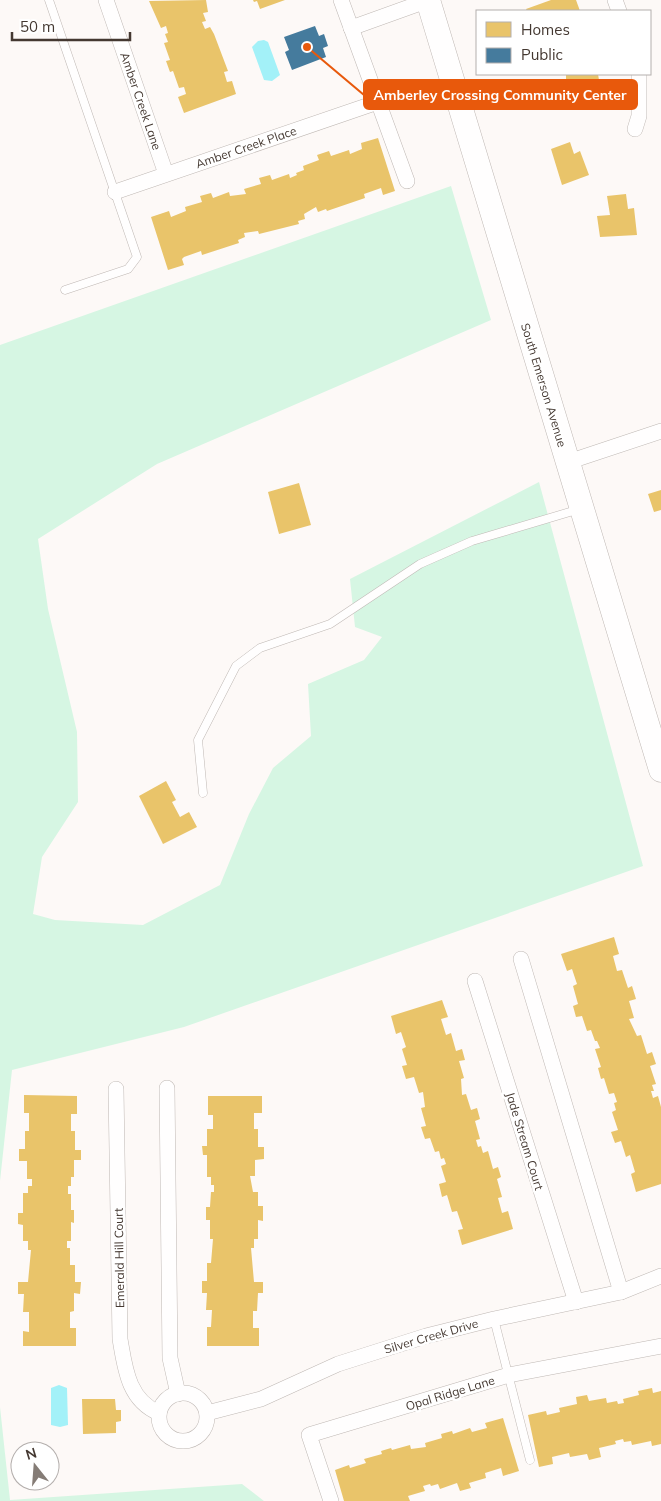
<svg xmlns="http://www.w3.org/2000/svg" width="661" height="1501" font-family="Mulish,sans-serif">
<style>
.green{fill:#d6f6e3}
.water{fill:#a3f1f8}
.homes{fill:#e9c46a}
.public{fill:#457b9d}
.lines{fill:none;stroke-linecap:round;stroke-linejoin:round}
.lane-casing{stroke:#bfb8b4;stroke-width:9}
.street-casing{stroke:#bfb8b4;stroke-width:16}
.primary-casing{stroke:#bfb8b4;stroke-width:25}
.lane{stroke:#fffefe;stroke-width:8}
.street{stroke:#fffefe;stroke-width:15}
.primary{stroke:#fffefe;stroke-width:24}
.labels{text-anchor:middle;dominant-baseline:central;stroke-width:5;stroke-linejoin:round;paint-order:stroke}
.street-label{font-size:12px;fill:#443831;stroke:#fff}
.leader{fill:none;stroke:#e8590c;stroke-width:2}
.callout-dot{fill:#e8590c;stroke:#fff;stroke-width:2}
.callout{fill:#e8590c;stroke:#e8590c;stroke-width:2}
.callout-label{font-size:14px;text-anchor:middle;font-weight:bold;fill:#fff}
</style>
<rect width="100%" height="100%" fill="#fdf9f7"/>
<g class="green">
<polygon points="451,186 491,320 157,464 38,539 48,609 77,732 78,802 42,857 33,914 55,920 143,925 220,885 249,814 273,768 311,736 308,684 364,660 382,637 355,627 350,579 539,482 643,866 184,1027 12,1070 0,1181 0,345"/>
<polygon points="0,1407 10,1500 242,1484 264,1501 0,1501"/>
</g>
<g class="water">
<polygon points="264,40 268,42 280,75 272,81 264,80 252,47 258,41"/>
<polygon points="59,1385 67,1388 68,1425 60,1427 51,1425 51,1388"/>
</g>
<g class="homes">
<polygon points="206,0 208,12 203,13 206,21 202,22 205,29 210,27 214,34 228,71 224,72 227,82 232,81 236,94 184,113 178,97 186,94 184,87 179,88 173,71 170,72 166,61 170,60 164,43 168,42 165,34 168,33 166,26 161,28 149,1"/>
<polygon points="253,0 285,0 260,9 257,1 254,2"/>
<polygon points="551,0 576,0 580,11 527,11 526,9"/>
<polygon points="574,74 598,74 600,86 588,89 591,103 572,107 569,92 561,93 559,82 566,80 566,75"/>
<polygon points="378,138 395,191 383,195 381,188 364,194 365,198 327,211 326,209 318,212 316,207 304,214 305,219 298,221 299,224 259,234 258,231 244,233 245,237 238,240 239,243 202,255 201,251 184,257 182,259 184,265 168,270 151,217 169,211 171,217 186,211 185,207 202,202 200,196 211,193 213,198 229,192 230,196 246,194 244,189 261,184 259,178 270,175 272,180 289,174 290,178 297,175 296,173 304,170 303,166 319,160 317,155 329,151 331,156 349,150 350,154 362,149 361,143"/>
<polygon points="570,142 574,154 580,151 589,175 562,185 551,149"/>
<polygon points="626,194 628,209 634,208 637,235 600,237 597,216 610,215 607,196"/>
<polygon points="299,483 311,525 279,534 268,492"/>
<polygon points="661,490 661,510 654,512 648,494"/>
<polygon points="166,781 176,800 172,802 180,817 189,812 197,827 163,844 139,796"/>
<polygon points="614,937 619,954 613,956 617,971 622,970 628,988 632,986 636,999 629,1001 634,1018 629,1019 637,1036 641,1035 647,1054 652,1052 656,1064 650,1066 656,1084 652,1085 654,1091 651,1091 653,1098 658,1096 661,1107 661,1184 636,1192 631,1174 635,1172 630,1155 626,1157 621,1141 615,1143 611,1132 618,1130 612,1112 616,1110 614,1103 617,1102 614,1093 609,1094 604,1078 601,1079 598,1068 601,1067 595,1049 600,1048 597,1041 595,1041 591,1030 587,1031 582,1016 576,1017 573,1006 578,1004 573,986 577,984 572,969 567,971 561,954"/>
<polygon points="442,1000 448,1017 441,1019 446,1035 451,1033 456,1051 462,1049 465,1060 459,1061 464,1078 461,1079 462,1095 466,1094 471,1110 477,1108 480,1119 475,1121 480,1139 476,1140 478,1147 481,1146 483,1153 488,1151 493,1169 498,1167 501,1177 497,1179 502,1197 498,1198 502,1213 508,1211 513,1229 462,1245 458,1230 463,1229 457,1211 452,1212 447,1195 442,1197 439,1184 446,1182 441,1166 446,1164 444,1158 441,1159 439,1151 435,1152 430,1138 425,1139 421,1127 426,1126 421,1108 425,1107 423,1092 419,1093 414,1077 406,1079 402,1066 407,1065 402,1049 406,1047 401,1032 396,1034 391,1016"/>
<polygon points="24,1095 77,1096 77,1114 71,1114 71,1131 75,1131 75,1150 81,1150 81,1160 74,1160 74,1177 71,1177 71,1186 68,1186 68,1194 71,1194 71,1210 74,1210 74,1223 71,1222 71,1241 67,1241 67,1248 70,1248 70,1265 75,1265 75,1282 81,1282 80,1294 74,1293 74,1311 70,1312 70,1328 76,1328 76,1346 23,1346 23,1331 29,1332 29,1312 23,1312 24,1294 18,1294 18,1282 28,1282 31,1250 28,1250 28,1241 23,1241 23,1225 18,1224 18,1213 23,1213 23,1193 28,1193 28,1186 32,1186 32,1179 27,1179 27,1161 19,1161 19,1149 25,1149 25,1131 29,1131 29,1113 24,1113"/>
<polygon points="208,1096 262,1096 262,1113 254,1113 254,1129 258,1129 258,1147 264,1147 264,1159 255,1160 255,1176 250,1176 253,1192 258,1192 258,1206 263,1206 263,1221 258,1220 258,1239 254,1239 254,1248 251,1248 254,1282 263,1282 263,1293 258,1293 257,1311 253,1311 253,1328 259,1328 259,1346 207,1346 207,1327 211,1327 212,1310 206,1310 207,1293 202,1293 202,1281 207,1281 207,1263 211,1263 213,1239 210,1239 210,1220 206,1220 206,1207 210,1207 211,1192 214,1192 214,1185 211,1185 211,1177 207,1177 207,1155 203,1155 202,1146 207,1146 207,1129 213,1129 213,1115 208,1115"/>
<polygon points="652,1388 653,1393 661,1391 661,1444 652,1446 651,1441 632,1445 631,1441 624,1442 623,1439 615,1441 616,1444 599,1448 601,1457 589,1460 587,1454 570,1457 569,1453 552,1457 553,1464 539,1467 528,1415 546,1411 547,1415 560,1412 559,1408 577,1404 576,1397 587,1395 589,1401 606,1398 607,1403 617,1401 618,1404 624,1403 623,1399 639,1395 638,1391"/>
<polygon points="82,1399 115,1399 116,1410 121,1410 121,1421 116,1422 116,1433 83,1434"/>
<polygon points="503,1418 519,1471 503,1476 501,1468 485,1473 486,1478 469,1483 471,1488 460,1491 457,1483 440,1489 438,1484 431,1486 430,1484 423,1486 425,1491 408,1496 410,1501 344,1501 335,1470 349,1465 350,1468 366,1463 364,1459 382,1454 381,1451 391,1448 392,1450 410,1445 411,1449 426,1447 425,1443 442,1438 441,1434 452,1431 453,1434 470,1428 472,1432 487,1428 485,1423"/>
</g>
<polygon class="public" points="315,26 319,36 324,34 328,46 323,48 326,57 292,70 285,52 289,50 284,37"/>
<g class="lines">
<g class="lane-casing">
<g id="lane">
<polyline points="49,0 137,257 128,269 65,290"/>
<polyline points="203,793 198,740 236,666 260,648 330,624 420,564 472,541 580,509"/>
<polyline points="494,1319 530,1460"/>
</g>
</g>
<g class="street-casing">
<g id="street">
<polyline points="106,0 166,174"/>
<polyline points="341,0 407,181"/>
<polyline points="615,0 619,11"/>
<polyline points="351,28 429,0"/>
<polyline points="635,129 639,116 639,74"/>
<polyline points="115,192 378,102"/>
<polyline points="568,462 661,431"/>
<polyline points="521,959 621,1292"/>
<polyline points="475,981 576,1302"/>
<polyline points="167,1088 170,1358 178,1394"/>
<path d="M116,1089L120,1339C125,1368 128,1400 159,1413"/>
<circle cx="183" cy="1417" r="24"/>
<polyline points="207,1413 261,1399 338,1364 426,1336 494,1319 621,1292 661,1276"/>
<polyline points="331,1501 309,1435 509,1375 661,1346"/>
</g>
</g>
<g class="primary-casing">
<polyline id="primary" points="428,0 661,770"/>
</g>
<use href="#lane" class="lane"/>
<use href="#street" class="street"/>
<use href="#primary" class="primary"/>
</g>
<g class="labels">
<g class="street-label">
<text transform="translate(141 101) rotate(71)">Amber Creek Lane</text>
<text transform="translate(246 147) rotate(-19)">Amber Creek Place</text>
<text transform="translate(544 385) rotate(73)">South Emerson Avenue</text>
<text transform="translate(525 1141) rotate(73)">Jade Stream Court</text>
<text transform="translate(119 1258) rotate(-91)">Emerald Hill Court</text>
<text transform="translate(431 1336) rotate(-16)">Silver Creek Drive</text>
<text transform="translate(450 1393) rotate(-17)">Opal Ridge Lane</text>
</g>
</g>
<path class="leader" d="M307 47L364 95"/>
<circle class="callout-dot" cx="307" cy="47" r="5"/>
<rect class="callout" x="364" y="80" width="273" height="29" rx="5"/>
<g class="callout-label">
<text x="500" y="100">Amberley Crossing Community Center</text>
</g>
<rect x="476" y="10" width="175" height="65" fill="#ffffff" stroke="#b4afad"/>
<rect x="486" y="22" width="25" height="15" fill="#e9c46a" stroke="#b4afad"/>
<text x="521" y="35" font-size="15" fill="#443831">Homes</text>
<rect x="486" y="48" width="25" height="15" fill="#457b9d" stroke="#b4afad"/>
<text x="521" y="60" font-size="15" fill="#443831">Public</text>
<g transform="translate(35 1466) rotate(343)"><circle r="24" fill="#ffffff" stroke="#b4afad"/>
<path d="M0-4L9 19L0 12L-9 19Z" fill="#857c76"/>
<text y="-8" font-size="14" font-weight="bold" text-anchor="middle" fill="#443831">N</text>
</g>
<path d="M12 32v8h118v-8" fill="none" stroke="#443831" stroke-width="2.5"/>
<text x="20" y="32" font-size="15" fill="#443831" stroke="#ffffff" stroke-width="4" paint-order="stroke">50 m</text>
</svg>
